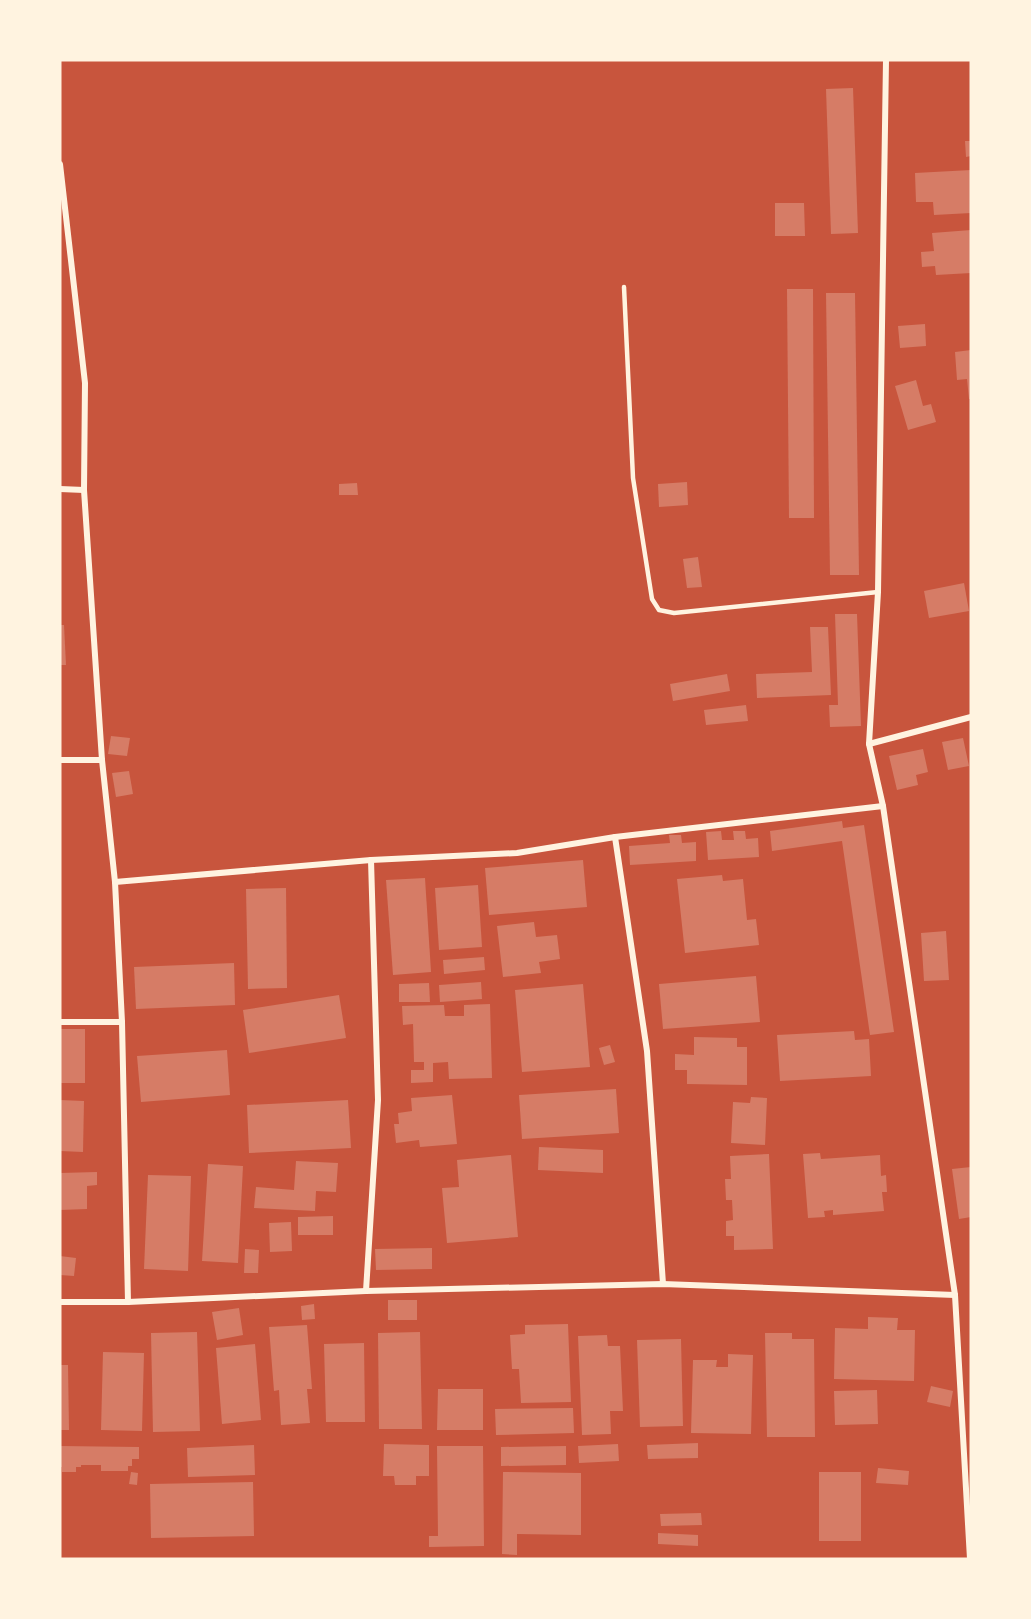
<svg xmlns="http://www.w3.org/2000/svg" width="1031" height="1619" font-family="'Roboto Condensed',sans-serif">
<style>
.building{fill:#d67c66}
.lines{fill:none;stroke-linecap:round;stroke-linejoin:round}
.service{stroke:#fff3e0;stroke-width:4.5}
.minor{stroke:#fff3e0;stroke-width:6}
</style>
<rect width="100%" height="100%" fill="#c8553d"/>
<g class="building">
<polygon points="853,88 858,233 831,234 826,89"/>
<polygon points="965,141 971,141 971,156 966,157"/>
<polygon points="971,170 971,213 934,215 933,202 916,202 915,173"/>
<polygon points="775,203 804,203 805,236 775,236"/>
<polygon points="971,230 971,273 936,275 935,266 922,267 921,252 934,251 932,233"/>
<polygon points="787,289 813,289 814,518 789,518"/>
<polygon points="826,293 855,293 859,575 830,575"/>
<polygon points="925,324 926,346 900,348 898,326"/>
<polygon points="971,350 971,399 969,399 967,379 957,380 955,352"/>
<polygon points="916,380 923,406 931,404 936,422 908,430 895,386"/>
<polygon points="687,482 688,505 659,507 658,484"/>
<polygon points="357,483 358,495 339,495 339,484"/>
<polygon points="698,557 702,587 687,588 683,559"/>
<polygon points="964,583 969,611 929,618 924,591"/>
<polygon points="835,614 857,614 861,726 830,727 829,705 838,705"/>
<polygon points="60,625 64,625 66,665 60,665"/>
<polygon points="810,627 828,627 831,695 757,698 756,674 812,672"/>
<polygon points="727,674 730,691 673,701 670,684"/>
<polygon points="746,705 748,721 706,725 704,710"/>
<polygon points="111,736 130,738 127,756 108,754"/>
<polygon points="963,738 969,766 948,770 942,742"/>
<polygon points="923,749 928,772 916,775 918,785 897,790 889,756"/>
<polygon points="129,771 133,794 116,797 112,773"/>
<polygon points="842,821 843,828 864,825 894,1032 870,1035 842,841 772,851 770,831"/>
<polygon points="721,831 722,840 734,840 733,831 745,831 746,839 758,838 759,857 708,860 706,832"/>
<polygon points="669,835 681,835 682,843 696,842 696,861 630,865 629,846 670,843"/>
<polygon points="583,860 587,907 489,915 485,868"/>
<polygon points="722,875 723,881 743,879 747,920 756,919 759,945 685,953 677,879"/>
<polygon points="425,878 431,972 393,975 386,880"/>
<polygon points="478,885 482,947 439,950 435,888"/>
<polygon points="286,888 287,988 248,989 246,889"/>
<polygon points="534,922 536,937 557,935 560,959 539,962 541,973 503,977 497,926"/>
<polygon points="946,931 949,980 924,981 921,933"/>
<polygon points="484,957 485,970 444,974 443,960"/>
<polygon points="234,963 235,1005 136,1009 134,967"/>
<polygon points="756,976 760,1022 663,1029 659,984"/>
<polygon points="481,982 482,999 440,1002 439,985"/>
<polygon points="429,983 430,1002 399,1002 399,984"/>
<polygon points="583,984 590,1067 522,1072 515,990"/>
<polygon points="339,995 346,1038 249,1053 243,1010"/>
<polygon points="490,1004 492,1078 449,1079 448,1062 433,1063 433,1082 411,1083 411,1070 424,1070 424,1062 414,1062 413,1024 403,1025 402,1006 444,1005 445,1016 464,1016 464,1005"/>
<rect x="60" y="1029" width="25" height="54"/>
<polygon points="854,1031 855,1040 869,1039 871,1076 780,1081 777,1035"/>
<polygon points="694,1037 737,1038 737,1047 747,1047 747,1085 687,1084 687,1070 675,1070 675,1054 694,1055"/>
<polygon points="610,1045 615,1062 604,1065 599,1048"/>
<polygon points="227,1050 230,1095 141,1102 137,1056"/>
<polygon points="616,1089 619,1133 522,1139 519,1095"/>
<polygon points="452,1095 457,1144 420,1147 419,1140 396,1143 394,1124 399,1124 398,1113 412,1111 411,1098"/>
<polygon points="751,1097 767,1098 765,1145 731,1143 733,1102 750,1103"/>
<polygon points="60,1100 84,1101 83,1152 60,1151"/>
<polygon points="348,1100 351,1148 249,1153 247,1105"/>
<polygon points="539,1147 603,1150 603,1173 538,1170"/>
<polygon points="820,1153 821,1159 880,1155 881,1176 886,1175 887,1192 882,1192 884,1211 833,1215 833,1210 824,1211 825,1217 808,1218 803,1154"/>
<polygon points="769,1154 773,1249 734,1250 734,1236 726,1236 726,1221 733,1220 732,1200 726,1200 725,1179 731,1179 730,1156"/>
<polygon points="511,1155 518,1237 447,1243 442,1188 459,1187 457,1160"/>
<polygon points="296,1161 338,1163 336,1192 316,1191 315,1211 254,1208 256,1187 294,1190"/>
<polygon points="208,1164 243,1166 238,1263 202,1261"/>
<polygon points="971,1167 971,1217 959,1219 952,1169"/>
<polygon points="97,1172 97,1185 87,1186 87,1209 60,1210 60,1173"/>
<polygon points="148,1175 191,1176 188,1271 144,1269"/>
<polygon points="333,1216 333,1235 298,1235 298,1217"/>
<polygon points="291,1222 292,1251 270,1252 269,1223"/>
<polygon points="432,1248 432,1269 376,1270 375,1249"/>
<polygon points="245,1249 259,1250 258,1273 244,1273"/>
<polygon points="60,1256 76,1258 74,1276 60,1275"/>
<rect x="388" y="1300" width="29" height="20"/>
<polygon points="314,1304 315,1319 302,1320 301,1306"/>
<polygon points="239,1308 243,1335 217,1340 212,1312"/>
<polygon points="868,1317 898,1318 897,1330 915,1330 914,1381 834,1379 835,1328 868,1329"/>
<polygon points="568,1324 571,1402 521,1403 519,1369 512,1369 510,1335 525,1334 525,1325"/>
<polygon points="307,1325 312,1389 307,1389 310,1423 281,1425 279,1390 274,1391 269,1327"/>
<polygon points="197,1332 200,1431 153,1432 151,1333"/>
<polygon points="420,1332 422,1429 379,1429 378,1333"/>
<polygon points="765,1333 792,1333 792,1339 814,1339 815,1437 767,1437"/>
<polygon points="607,1335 608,1346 620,1346 623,1411 610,1411 611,1434 582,1435 578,1336"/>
<polygon points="681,1339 683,1426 640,1427 637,1340"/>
<polygon points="364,1343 365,1422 326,1422 324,1344"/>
<polygon points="255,1344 261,1420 222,1424 216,1348"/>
<polygon points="103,1352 144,1353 142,1431 101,1430"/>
<polygon points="728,1354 753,1355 751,1434 691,1433 693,1360 717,1360 716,1367 728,1367"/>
<polygon points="60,1365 68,1365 69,1430 60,1430"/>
<polygon points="931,1386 953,1391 950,1407 927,1402"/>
<polygon points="438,1389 483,1389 483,1430 437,1430"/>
<polygon points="877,1390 878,1424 835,1425 834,1391"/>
<polygon points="573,1408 574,1433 496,1435 495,1409"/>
<polygon points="698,1443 698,1458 648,1459 647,1445"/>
<polygon points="384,1444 429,1445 429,1476 416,1476 416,1485 395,1485 394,1476 383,1476"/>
<polygon points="618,1444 619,1461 579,1463 578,1446"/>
<polygon points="254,1445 255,1475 188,1477 187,1448"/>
<polygon points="60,1446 139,1447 139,1459 132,1459 132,1466 128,1466 128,1471 101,1471 101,1465 81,1465 81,1467 76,1467 76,1472 62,1472 62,1467 60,1467"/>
<polygon points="437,1446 483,1446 484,1546 429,1547 429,1536 438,1536"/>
<polygon points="566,1446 566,1465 501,1466 501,1447"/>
<polygon points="878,1468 909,1471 908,1485 876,1483"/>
<polygon points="131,1472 138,1473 137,1485 129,1484"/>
<polygon points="503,1472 581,1473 581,1535 517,1534 517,1555 502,1554"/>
<rect x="819" y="1472" width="42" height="69"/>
<polygon points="253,1482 254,1536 151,1538 150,1484"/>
<polygon points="701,1513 702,1525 661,1526 660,1514"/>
<polygon points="658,1533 698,1535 698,1546 658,1544"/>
</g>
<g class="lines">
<polyline class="service" points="624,287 633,478 652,599 659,610 674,613 878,592"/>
<g class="minor">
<polyline points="886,60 878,592 869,744 883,806 955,1295 970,1559"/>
<polyline points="60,164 85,383 84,490 102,760 115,882 122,1022 128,1302"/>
<polyline points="60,489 84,490"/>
<polyline points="869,744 971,717"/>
<polyline points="60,760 102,760"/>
<polyline points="615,837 647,1051 663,1284"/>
<polyline points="115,882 371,860 517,853 615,837 883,806"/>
<polyline points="60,1022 122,1022"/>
<polyline points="366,1291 378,1100 371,860"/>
<polyline points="60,1302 128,1302 366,1291 663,1284 955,1295"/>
</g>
</g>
<rect width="1031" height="1619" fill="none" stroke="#fff3e0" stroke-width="123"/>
</svg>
